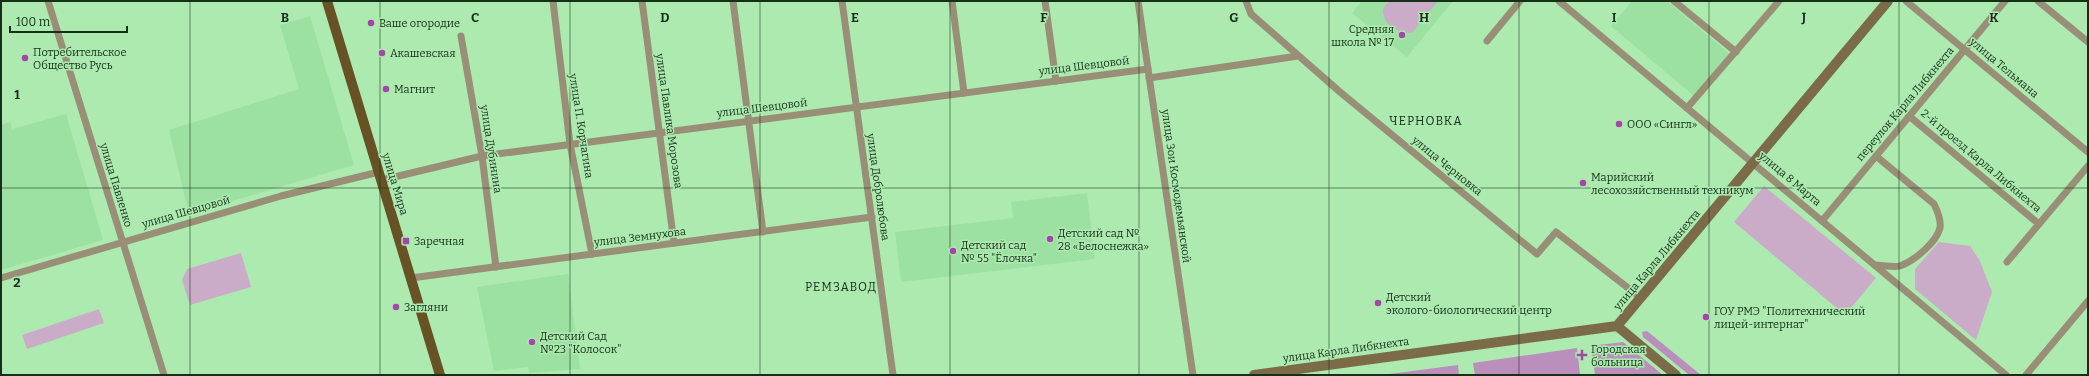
<svg xmlns="http://www.w3.org/2000/svg" width="2089" height="376" font-family="Bitter,serif">
<style>
.built{fill:#9de1a2}
.green{fill:#caacc9}
.forest{fill:#bb8fbb}
.lines{fill:none;stroke-linecap:round;stroke-linejoin:round}
.minor{stroke:#998f77;stroke-width:7}
.secondary{stroke:#7b6b48;stroke-width:10}
.primary{stroke:#665225;stroke-width:10}
.grid{fill:none;stroke:#162f19;stroke-width:1;stroke-opacity:0.55}
.poi-dot{fill:#a744aa;stroke:#aceab0;stroke-width:1.5}
.labels{text-anchor:middle;dominant-baseline:central;stroke-width:3;stroke-linejoin:round;paint-order:stroke}
.poi-label{font-size:11px;fill:#162f19;stroke:#aceab0;text-anchor:start}
.street-label{font-size:11px;fill:#162f19;stroke:#aceab0}
.neighbourhood-label{font-size:12px;letter-spacing:1px;fill:#162f19;stroke:#aceab0}
.grid-label{font-size:13px;text-anchor:middle;font-weight:bold;fill:#162f19;stroke:#aceab0;stroke-width:3;stroke-linejoin:round;paint-order:stroke}
</style>
<rect width="100%" height="100%" fill="#aceab0"/>
<g class="built">
<polygon points="1362,1 1453,1 1407,57 1352,13"/>
<polygon points="1632,1 1667,1 1730,54 1694,96 1611,26"/>
<polygon points="310,16 354,165 189,214 169,130 299,89 280,25"/>
<polygon points="66,114 103,240 1,270 1,125 10,122 12,129"/>
<polygon points="1087,193 1095,259 901,282 895,232 1013,218 1011,202"/>
<polygon points="568,274 580,369 529,373 528,367 494,371 477,287"/>
</g>
<g class="green">
<path d="M1389,1H1438L1412,33C1398,33 1382,25 1383,9Z"/>
<polygon points="1764,186 1876,278 1845,315 1734,222"/>
<polygon points="1939,242 1970,246 1980,261 1992,292 1976,340 1915,289 1915,269"/>
<polygon points="241,253 251,287 190,305 182,280 187,269"/>
<polygon points="99,309 104,323 27,349 22,335"/>
</g>
<g class="forest">
<polygon points="1647,331 1701,375 1689,375 1643,337 1642,332"/>
<polygon points="1623,342 1663,375 1595,375 1591,346"/>
<polygon points="1577,348 1580,375 1475,375 1473,363"/>
<polygon points="1458,365 1459,375 1382,375"/>
</g>
<g class="lines">
<g class="minor">
<polyline points="48,1 164,375"/>
<polyline points="553,1 570,144 592,254"/>
<polyline points="642,1 674,243"/>
<polyline points="733,1 763,232"/>
<polyline points="842,1 893,375"/>
<polyline points="952,1 964,93"/>
<polyline points="1045,1 1056,81"/>
<polyline points="1138,1 1193,375"/>
<polyline points="1246,1 1251,14 1340,92 1537,254 1556,232 1641,298"/>
<polyline points="1559,1 2006,375"/>
<polyline points="1674,1 1736,52"/>
<polyline points="1906,1 2088,152"/>
<polyline points="2038,1 2088,42"/>
<polyline points="461,36 482,156 496,267"/>
<polyline points="1487,41 1520,1"/>
<polyline points="1149,78 1298,56"/>
<polyline points="1687,108 1779,1"/>
<polyline points="1909,116 2039,224"/>
<polyline points="382,180 482,156 1148,69"/>
<polyline points="1822,221 2005,1"/>
<polyline points="2007,262 2088,166"/>
<path d="M1875,265C1882,265 1893,268 1900,266C1914,261 1936,243 1940,228C1941,221 1937,210 1934,204L1876,156"/>
<polyline points="1,278 281,196 379,172"/>
<polyline points="411,278 872,217"/>
<polyline points="2026,375 2088,301"/>
</g>
<g class="secondary">
<polyline points="1617,326 1676,375"/>
<polyline points="1254,375 1617,326 1888,1"/>
</g>
<polyline class="primary" points="327,1 440,375"/>
</g>
<path class="grid" d="M190,1V375M380,1V375M570,1V375M760,1V375M950,1V375M1139,1V375M1329,1V375M1519,1V375M1709,1V375M1899,1V375M1,188H2088"/>
<g class="poi-dot">
<circle cx="371" cy="23" r="4"/>
<circle cx="1402" cy="35" r="4"/>
<circle cx="382" cy="53" r="4"/>
<circle cx="25" cy="58" r="4"/>
<circle cx="386" cy="89" r="4"/>
<circle cx="1619" cy="124" r="4"/>
<circle cx="1583" cy="183" r="4"/>
<circle cx="1050" cy="239" r="4"/>
<rect x="402" y="237" width="8" height="8" rx="2"/>
<circle cx="953" cy="251" r="4"/>
<circle cx="1378" cy="303" r="4"/>
<circle cx="396" cy="307" r="4"/>
<circle cx="1706" cy="317" r="4"/>
<circle cx="532" cy="342" r="4"/>
<path d="M1580 349h4v4h4v4h-4v4h-4v-4h-4v-4h4z"/>
</g>
<g class="labels">
<g class="poi-label">
<text x="379" y="23">Ваше огородие</text>
<text x="1394" y="29" text-anchor="end">Средняя<tspan x="1394" dy="13">школа № 17</tspan></text>
<text x="33" y="52">Потребительское<tspan x="33" dy="13">Общество Русь</tspan></text>
<text x="390" y="53">Акашевская</text>
<text x="394" y="89">Магнит</text>
<text x="1627" y="124">ООО «Сингл»</text>
<text x="1591" y="177">Марийский<tspan x="1591" dy="13">лесохозяйственный техникум</tspan></text>
<text x="1058" y="233">Детский сад №<tspan x="1058" dy="13">28 «Белоснежка»</tspan></text>
<text x="414" y="241">Заречная</text>
<text x="961" y="245">Детский сад<tspan x="961" dy="13">№ 55 "Ёлочка"</tspan></text>
<text x="1386" y="297">Детский<tspan x="1386" dy="13">эколого-биологический центр</tspan></text>
<text x="404" y="307">Загляни</text>
<text x="1714" y="311">ГОУ РМЭ "Политехнический<tspan x="1714" dy="13">лицей-интернат"</tspan></text>
<text x="540" y="336">Детский Сад<tspan x="540" dy="13">№23 "Колосок"</tspan></text>
<text x="1591" y="349">Городская<tspan x="1591" dy="13">больница</tspan></text>
</g>
<g class="street-label">
<text transform="translate(1084 66) rotate(-7)">улица Шевцовой</text>
<text transform="translate(2004 68) rotate(40)">улица Тельмана</text>
<text transform="translate(1905 104) rotate(-50)">переулок Карла Либкнехта</text>
<text transform="translate(762 108) rotate(-7)">улица Шевцовой</text>
<text transform="translate(669 121) rotate(82)">улица Павлика Морозова</text>
<text transform="translate(581 126) rotate(81)">улица П. Корчагина</text>
<text transform="translate(491 149) rotate(81)">улица Дубинина</text>
<text transform="translate(1981 161) rotate(40)">2-й проезд Карла Либкнехта</text>
<text transform="translate(1447 166) rotate(39)">улица Черновка</text>
<text transform="translate(1790 179) rotate(40)">улица 8 Марта</text>
<text transform="translate(395 184) rotate(73)">улица Мира</text>
<text transform="translate(116 185) rotate(73)">улица Павленко</text>
<text transform="translate(1176 186) rotate(82)">улица Зои Космодемьянской</text>
<text transform="translate(878 187) rotate(82)">улица Добролюбова</text>
<text transform="translate(186 212) rotate(-16)">улица Шевцовой</text>
<text transform="translate(640 237) rotate(-7)">улица Земнухова</text>
<text transform="translate(1657 260) rotate(-50)">улица Карла Либкнехта</text>
<text transform="translate(1346 350) rotate(-8)">улица Карла Либкнехта</text>
</g>
<g class="neighbourhood-label">
<text x="1426" y="121">ЧЕРНОВКА</text>
<text x="841" y="287">РЕМЗАВОД</text>
</g>
</g>
<g class="grid-label">
<text x="285" y="22">B</text>
<text x="475" y="22">C</text>
<text x="665" y="22">D</text>
<text x="855" y="22">E</text>
<text x="1044" y="22">F</text>
<text x="1234" y="22">G</text>
<text x="1424" y="22">H</text>
<text x="1614" y="22">I</text>
<text x="1804" y="22">J</text>
<text x="1994" y="22">K</text>
<text x="17" y="99">1</text>
<text x="17" y="287">2</text>
</g>
<rect width="2089" height="376" fill="none" stroke="#162f19" stroke-width="4"/>
<path d="M10 26v6h117v-6" fill="none" stroke="#162f19" stroke-width="2"/>
<text x="16" y="26" font-size="12" fill="#162f19" stroke="#aceab0" stroke-width="3" paint-order="stroke">100 m</text>
</svg>
